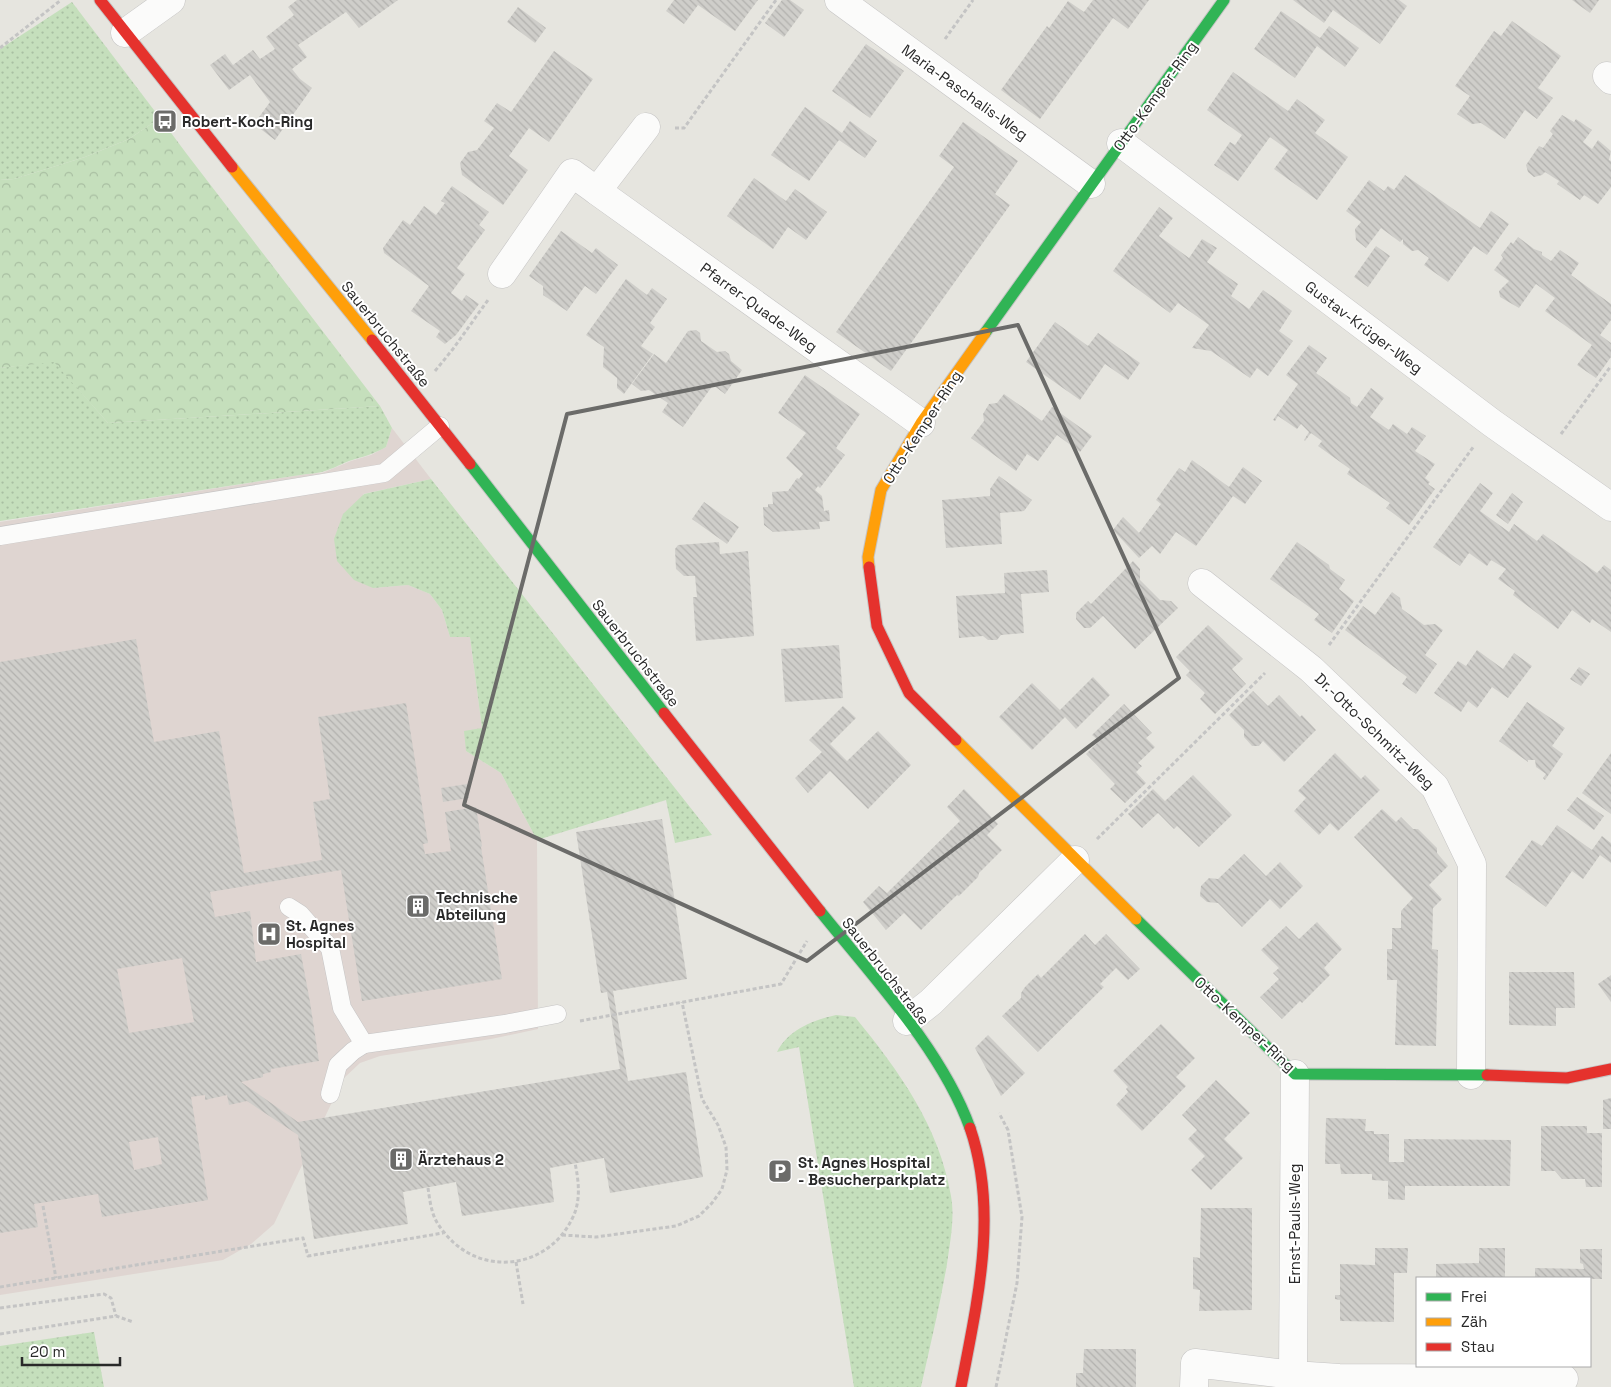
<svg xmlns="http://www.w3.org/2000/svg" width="1611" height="1387" font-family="'Space Grotesk',sans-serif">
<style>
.medical{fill:#dfd5d1}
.grass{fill:url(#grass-dots)}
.forest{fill:url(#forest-crowns)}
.building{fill:url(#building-back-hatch);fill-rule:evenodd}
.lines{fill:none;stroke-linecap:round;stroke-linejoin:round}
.lane-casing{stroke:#c5c4c4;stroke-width:19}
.street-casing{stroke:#c5c4c4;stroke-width:29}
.fast-casing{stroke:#c5c4c4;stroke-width:13}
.slow-casing{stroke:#c5c4c4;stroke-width:13}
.jam-casing{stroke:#c5c4c4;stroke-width:13}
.path{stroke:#c4c4c4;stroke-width:3;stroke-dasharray:4 2.5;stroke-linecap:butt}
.lane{stroke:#fbfbfa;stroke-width:18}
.street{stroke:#fbfbfa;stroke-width:28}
.fast{stroke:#30b455;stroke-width:11}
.slow{stroke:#ff9f0a;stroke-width:11}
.jam{stroke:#e5322d;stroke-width:11}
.marked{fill:none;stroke:#6b6b69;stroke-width:4;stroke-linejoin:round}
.labels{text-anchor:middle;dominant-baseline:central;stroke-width:4;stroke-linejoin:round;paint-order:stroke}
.street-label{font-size:15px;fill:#292929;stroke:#fff}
.poi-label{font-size:15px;font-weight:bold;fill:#292929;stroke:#fff;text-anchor:start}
</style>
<defs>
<pattern id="grass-dots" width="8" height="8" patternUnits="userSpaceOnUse" patternTransform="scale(1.25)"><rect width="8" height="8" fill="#c5dfbc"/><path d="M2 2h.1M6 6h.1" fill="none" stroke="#a9bfa2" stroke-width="1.8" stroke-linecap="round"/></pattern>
<pattern id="forest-crowns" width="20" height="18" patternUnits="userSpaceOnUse" patternTransform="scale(1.25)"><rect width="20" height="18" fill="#c5dfbc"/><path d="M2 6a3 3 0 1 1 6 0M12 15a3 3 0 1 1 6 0" fill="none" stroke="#a9bfa2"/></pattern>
<pattern id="building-back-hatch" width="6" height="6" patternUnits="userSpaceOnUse" patternTransform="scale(1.25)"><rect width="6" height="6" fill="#cfceca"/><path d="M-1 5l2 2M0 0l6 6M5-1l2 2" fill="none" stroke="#b2b1ae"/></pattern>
</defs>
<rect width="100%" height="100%" fill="#e6e5df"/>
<polygon class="medical" points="392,428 431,479 363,494 373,588 408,585 430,594 442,610 450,637 470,637 482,728 466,751 501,773 537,840 538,1029 491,1039 380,1056 360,1063 343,1079 274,1224 251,1244 223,1260 0,1295 0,522 307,474 322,473 351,461 371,455 386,447"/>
<g class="grass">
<polygon points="72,2 160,118 129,139 85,157 14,179 0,180 0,49"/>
<path d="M54,361L108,423L380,406L392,428L386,447C374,454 362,457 349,461C332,468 326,473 307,474L0,521V368Z"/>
<polygon points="431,479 712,835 675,843 666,800 537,840 501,773 466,751 464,731 482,728 470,637 450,637 442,610 430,594 408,585 373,588 354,580 337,561 334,539 343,514 364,494"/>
<path d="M836,1015L855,1017C899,1071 939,1126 951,1196C955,1218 950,1242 947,1264C940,1305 930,1346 921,1387H854L799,1047L777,1052C788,1030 813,1020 836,1015Z"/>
<polygon points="94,1332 104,1387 0,1387 0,1346"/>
</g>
<polygon class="forest" points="160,118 186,153 380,406 108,423 54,362 0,368 0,180 14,179 85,157 129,139"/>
<g class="building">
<polygon points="297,0 398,0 359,28 346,12 298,45 307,57 292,69 300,79 312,88 275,140 254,124 270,102 250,75 229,90 210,65 225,54 233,65 253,50 260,59 275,49 266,37 294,15 288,7"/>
<polygon points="674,0 758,0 735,31 698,5 684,24 666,11"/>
<polygon points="782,0 790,0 804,10 784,37 765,23"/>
<polygon points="1093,0 1149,0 1128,29 1113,18 1040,119 1001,90 1047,26 1049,28 1068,1 1084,12"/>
<polygon points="1293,0 1399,0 1407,6 1380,44 1333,10 1324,23"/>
<polygon points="1572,0 1599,0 1590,13"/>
<polygon points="518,7 546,28 535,43 507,22"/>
<polygon points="1281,11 1320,38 1329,26 1359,48 1345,67 1317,46 1295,78 1254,49"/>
<polygon points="1512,21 1561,56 1538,88 1553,98 1537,119 1525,110 1505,139 1481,123 1472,124 1457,114 1470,96 1455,86 1494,31 1501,36"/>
<polygon points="866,44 904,71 870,118 832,91"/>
<polygon points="554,51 593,79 549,142 529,128 509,156 528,170 503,205 462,175 460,163 468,152 477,150 494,128 484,121 497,103 511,112"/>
<polygon points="1233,72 1288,111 1297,99 1325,120 1315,133 1348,157 1317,200 1274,169 1288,150 1270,137 1238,181 1214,165 1230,142 1235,145 1242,135 1207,110"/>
<polygon points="805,107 842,133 850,121 877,141 865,158 839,140 809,181 771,155"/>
<polygon points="1562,115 1574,122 1576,119 1592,130 1583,142 1592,149 1598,140 1611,151 1609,160 1611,161 1611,187 1598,204 1584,195 1580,200 1557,184 1559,181 1545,172 1542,175 1534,177 1528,172 1526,165 1539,146 1543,148 1553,134 1550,131"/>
<polygon points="963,122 1018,161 995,194 1010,205 891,371 836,332 954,167 939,156"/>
<polygon points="1405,175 1480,228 1491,211 1509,224 1487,255 1474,246 1448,282 1424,265 1429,258 1418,250 1412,251 1403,244 1403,239 1400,242 1381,228 1366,248 1356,240 1355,229 1361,222 1346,211 1369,180 1384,191 1388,186 1394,190"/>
<polygon points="754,178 786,201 795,189 827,212 806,240 788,227 773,249 727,216"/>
<polygon points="452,186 489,212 479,225 485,230 457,268 465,274 451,293 462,301 466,295 479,304 456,335 445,344 436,337 440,331 411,311 429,286 384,253 383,248 403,220 410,225 424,206 436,215 445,203 441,201"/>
<polygon points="1159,207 1173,218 1159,236 1189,258 1202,239 1217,248 1207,262 1238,284 1231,296 1249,309 1263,290 1292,311 1279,331 1293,341 1268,376 1257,368 1250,378 1211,351 1192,348 1209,325 1178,303 1170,313 1113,271"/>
<polygon points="561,231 592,253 596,248 618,265 596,294 585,286 567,311 543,295 543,286 529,276"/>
<polygon points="1518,237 1534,249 1542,252 1542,255 1551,261 1560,250 1579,263 1571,275 1611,304 1611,320 1600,335 1611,343 1611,357 1596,378 1577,365 1592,345 1545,311 1555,298 1536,284 1519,308 1500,297 1499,291 1509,281 1494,270 1503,258 1501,255 1511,242 1513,244"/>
<polygon points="1376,246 1390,256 1368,287 1354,277"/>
<polygon points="626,279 647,295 652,288 667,299 650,323 655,327 641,346 653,354 624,394 617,388 617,378 603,367 604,347 586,335"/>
<polygon points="1055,322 1088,346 1098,333 1140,363 1128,380 1105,364 1080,400 1026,362"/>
<polygon points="696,330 700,333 701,341 717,352 725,351 729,354 731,361 742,370 725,394 713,385 683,427 662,412 668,403 649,390 641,391 632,384 654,354 666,363 688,331"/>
<polygon points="1309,345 1327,358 1316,373 1350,398 1351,403 1357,407 1371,388 1384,398 1370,417 1389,430 1393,424 1407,434 1412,427 1426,436 1415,451 1435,464 1425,478 1430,482 1428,484 1435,489 1409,525 1386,508 1390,503 1347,474 1350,469 1318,446 1322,441 1311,433 1305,441 1304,440 1309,432 1301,424 1297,429 1278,416 1275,421 1273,420 1298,384 1286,375"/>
<polygon points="805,375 860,414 836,448 845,455 820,488 818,486 815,490 822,496 824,511 829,510 830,521 819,522 820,529 773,532 764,525 763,507 768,507 768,504 773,504 772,492 788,491 797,478 799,479 803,474 786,458 806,433 778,413"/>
<polygon points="1004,394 1042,421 1052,407 1092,436 1080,452 1057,435 1038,461 1027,454 1016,471 971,438 984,421 983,414 989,404 997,403"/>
<polygon points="1192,460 1229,487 1243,467 1262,481 1245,504 1233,496 1196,546 1176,532 1160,554 1152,546 1139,558 1113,530 1123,517 1139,533 1161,504 1156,500 1179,468 1185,472"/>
<polygon points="999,476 1032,500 1024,511 1000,513 1002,544 946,548 942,500 990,496 990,489"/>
<polygon points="1480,483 1493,493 1480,511 1509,532 1514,524 1537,541 1543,534 1597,573 1604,565 1611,570 1611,632 1592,619 1590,623 1572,610 1558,629 1513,595 1515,591 1498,579 1506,569 1491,560 1487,566 1469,553 1460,566 1433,547"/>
<polygon points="1512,493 1523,502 1508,524 1496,515"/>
<polygon points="704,502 739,527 727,544 692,519"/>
<polygon points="719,542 720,554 748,551 754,636 696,641 693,597 697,597 695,576 684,576 676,569 675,549 678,545"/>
<polygon points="1297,542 1329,565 1330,569 1345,580 1339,589 1354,601 1332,633 1314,620 1319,614 1270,579"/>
<polygon points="1133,561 1140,569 1140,580 1160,600 1171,601 1178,608 1135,649 1103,616 1090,628 1084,628 1076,619 1076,613 1088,601 1091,604"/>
<polygon points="1047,570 1049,592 1021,594 1024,633 1001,635 997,640 988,640 983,636 959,638 956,596 1005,593 1004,573"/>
<polygon points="1392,592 1400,598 1402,609 1424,625 1435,624 1443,630 1425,655 1437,664 1416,694 1402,684 1407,677 1345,630 1363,606 1375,615"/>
<polygon points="1208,625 1243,659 1232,669 1246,684 1215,714 1200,699 1205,693 1186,675 1190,671 1176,657"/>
<path d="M136,639L154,742L219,731L244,873L322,860L313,802L330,799L318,717L406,703L428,843L423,844L425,854L451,851L445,812L476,807L482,846L481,847L502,979L362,1001L341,870L210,892L215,917L250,911L256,962L301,954L310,1002L319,1061L271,1069V1072L263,1074V1077L241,1082L298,1122L620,1069L607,992L601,993L576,832L662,819L687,979L613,991L628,1081L686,1072L703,1177L610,1193L604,1158L550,1168L554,1202L462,1216L456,1182L403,1192L408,1224L314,1239L298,1135L247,1101L229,1105L227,1095L205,1100V1095L191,1097L208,1200L102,1217L98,1194L34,1204L38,1227L0,1233V662ZM182,958L194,1022L129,1033L117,969ZM158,1137L162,1164L134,1170L129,1142Z"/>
<polygon points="839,645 843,698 785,702 781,649"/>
<polygon points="1477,650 1503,669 1514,653 1532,666 1508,698 1492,687 1477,708 1468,701 1461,712 1434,693 1458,661 1466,666"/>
<polygon points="1579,667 1590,674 1581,686 1570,679"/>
<polygon points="1093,677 1110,695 1076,729 1065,717 1032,750 999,717 1032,683 1060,710"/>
<polygon points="1253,691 1268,706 1279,695 1300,717 1302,715 1316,730 1284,762 1263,741 1259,746 1252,746 1244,737 1244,730 1229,715"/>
<polygon points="1527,702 1565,728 1552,746 1563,754 1545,780 1543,778 1546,774 1536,767 1535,760 1528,760 1528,762 1499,741"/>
<polygon points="1124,704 1152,733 1146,738 1155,747 1138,763 1142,766 1136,772 1146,783 1125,803 1110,789 1115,784 1086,754 1099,741 1092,735"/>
<polygon points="843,706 856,718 830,744 847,761 878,731 911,765 868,809 830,771 808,793 795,778 822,752 809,740"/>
<polygon points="1335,753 1361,779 1365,775 1380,790 1338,831 1330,823 1319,835 1294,811 1306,798 1298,791"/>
<polygon points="1611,753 1611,814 1582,793"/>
<polygon points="1193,775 1232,815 1199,847 1177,826 1174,829 1158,813 1142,828 1128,814 1153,789 1165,801"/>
<polygon points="467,784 469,798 443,802 441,788"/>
<polygon points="964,789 998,824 987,835 1002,850 979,873 978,877 959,896 957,895 921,930 904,913 886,930 863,902 879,886 887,893 960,821 947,807"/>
<polygon points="1577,797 1604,816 1594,830 1567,810"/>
<polygon points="1382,809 1396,822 1401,817 1413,829 1418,829 1437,848 1437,853 1448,866 1429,885 1442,899 1433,908 1432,949 1438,950 1436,1046 1395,1045 1397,980 1387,980 1387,949 1392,949 1392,928 1401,928 1401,911 1413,898 1354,837"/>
<polygon points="1557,825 1592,850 1602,836 1611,843 1611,863 1600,855 1583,879 1572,871 1546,907 1505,877 1532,840 1542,846"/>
<polygon points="1244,854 1266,876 1280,862 1303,886 1280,909 1270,899 1242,927 1218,903 1207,902 1200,896 1201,886 1209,878 1218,879"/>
<polygon points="1317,922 1342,949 1324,968 1330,975 1302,1003 1300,1001 1282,1019 1260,997 1279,979 1273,973 1279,968 1261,950 1286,926 1299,939"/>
<polygon points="1085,934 1095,945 1106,934 1140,969 1128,980 1116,968 1100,984 1104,987 1038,1052 1002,1016 1021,998 1021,993 1025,987 1038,974 1041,978"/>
<polygon points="1509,972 1574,972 1575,1008 1556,1008 1556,1026 1509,1025"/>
<polygon points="1611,975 1611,1002 1598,984"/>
<polygon points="1161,1024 1195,1058 1176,1077 1186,1086 1142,1131 1116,1105 1128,1092 1126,1089 1128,1087 1113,1071"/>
<polygon points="988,1035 1025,1073 1001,1096 975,1048"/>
<polygon points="1216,1080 1250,1113 1224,1139 1243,1158 1211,1190 1191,1170 1205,1156 1188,1139 1197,1130 1182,1115"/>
<polygon points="1611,1098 1611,1129 1603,1129 1603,1100"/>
<polygon points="1326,1118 1366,1119 1365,1131 1374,1131 1374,1134 1389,1134 1389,1162 1404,1162 1404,1139 1511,1140 1510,1186 1405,1186 1405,1200 1388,1199 1388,1181 1372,1180 1372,1174 1341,1174 1340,1164 1325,1164"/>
<polygon points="1541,1126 1587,1126 1587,1133 1602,1133 1602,1187 1586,1187 1585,1179 1562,1179 1555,1171 1541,1171"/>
<polygon points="1201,1208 1252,1208 1252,1310 1199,1311 1200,1290 1193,1289 1193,1257 1200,1258"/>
<polygon points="1375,1248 1408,1248 1407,1273 1394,1273 1394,1322 1340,1321 1340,1300 1335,1299 1335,1295 1340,1295 1340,1264 1375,1265"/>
<polygon points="1479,1248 1505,1248 1505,1278 1436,1278 1436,1264 1479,1263"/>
<polygon points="1580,1249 1602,1249 1602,1279 1535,1278 1535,1268 1584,1269 1583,1264 1580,1263"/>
<polygon points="1084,1349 1136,1349 1136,1387 1076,1387 1076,1373 1083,1373"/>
</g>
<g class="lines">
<g class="lane-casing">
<g id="lane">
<polyline points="0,536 384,473 440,426"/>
<polyline points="289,907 300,914 330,948 342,1008 364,1044 505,1024 557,1014"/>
<polyline points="330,1094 338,1065 353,1051 364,1044"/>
</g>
</g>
<g class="street-casing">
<g id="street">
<polyline points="839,0 1091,184"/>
<polyline points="125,33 171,0"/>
<polyline points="1607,76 1611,80"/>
<polyline points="646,127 597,191 921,423"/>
<polyline points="1121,143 1492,423 1611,507"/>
<polyline points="502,274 572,173 597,191"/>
<polyline points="1202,583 1311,669 1435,787 1472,864 1471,1075"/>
<polyline points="907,1021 931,1002 1075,860"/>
<polyline points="1295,1074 1293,1375 1339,1378 1564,1379"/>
<polyline points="1194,1387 1195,1363 1293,1375"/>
</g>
</g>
<g class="fast-casing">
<g id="fast">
<polyline points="985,333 1224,0"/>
<polyline points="470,464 664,713"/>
<path d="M820,911C872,976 942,1050 970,1128"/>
<polyline points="1136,919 1295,1074 1487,1075"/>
</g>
</g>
<g class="slow-casing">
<g id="slow">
<polyline points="232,167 372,340"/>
<polyline points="869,567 868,557 881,490 921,423 985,333"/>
<polyline points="956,740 1136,919"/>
</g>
</g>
<g class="jam-casing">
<g id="jam">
<polyline points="100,0 232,167"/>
<polyline points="372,340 470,464"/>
<polyline points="869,567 877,626 909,693 956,740"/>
<polyline points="664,713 820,911"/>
<polyline points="1487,1075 1567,1078 1611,1069"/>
<path d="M961,1387C977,1303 999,1212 970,1128"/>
</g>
</g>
<g class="path">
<polyline points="945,39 973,0"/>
<polyline points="0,48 61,0"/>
<polyline points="675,128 684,128 776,0"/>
<polyline points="435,371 453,349 488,300"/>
<polyline points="1561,434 1611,366"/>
<polyline points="1329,645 1474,446"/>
<polyline points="1097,839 1265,673"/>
<polyline points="580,1021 781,984 807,941"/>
<path d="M428,1188C429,1195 430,1203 432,1210C435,1223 444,1233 453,1242C490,1276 549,1266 572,1219C581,1202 579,1182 575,1163"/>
<polyline points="43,1206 56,1278"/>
<polyline points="562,1235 596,1237 676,1226 699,1216 712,1203 722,1189 727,1170 726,1147 718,1125 702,1099 682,1002"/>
<polyline points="516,1262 523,1304"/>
<polyline points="0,1287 303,1238 308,1256 443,1233"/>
<polyline points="0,1308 104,1294 111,1298 116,1316"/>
<polyline points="0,1334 116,1316 133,1322"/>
<polyline points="996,1387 1017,1283 1022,1217 1008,1130 999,1113"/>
</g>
<use href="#lane" class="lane"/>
<use href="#street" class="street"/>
<use href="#fast" class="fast"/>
<use href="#slow" class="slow"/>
<use href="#jam" class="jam"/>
</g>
<path class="marked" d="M1018,325L1179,678L807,961L464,805L567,414Z"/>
<defs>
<g id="bus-square" transform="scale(1.25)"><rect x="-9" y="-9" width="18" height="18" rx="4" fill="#6b6b69" stroke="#fff"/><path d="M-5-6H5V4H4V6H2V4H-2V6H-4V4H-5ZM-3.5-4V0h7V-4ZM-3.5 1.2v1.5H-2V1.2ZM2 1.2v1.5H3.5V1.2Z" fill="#fff"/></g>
<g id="building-square" transform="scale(1.25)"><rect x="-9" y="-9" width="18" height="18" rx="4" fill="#6b6b69" stroke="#fff"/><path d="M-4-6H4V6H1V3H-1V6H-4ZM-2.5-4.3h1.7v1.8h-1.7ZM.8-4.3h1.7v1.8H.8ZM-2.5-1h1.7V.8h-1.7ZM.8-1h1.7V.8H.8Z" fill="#fff"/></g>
<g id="hospital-square" transform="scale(1.25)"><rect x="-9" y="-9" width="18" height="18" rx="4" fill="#6b6b69" stroke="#fff"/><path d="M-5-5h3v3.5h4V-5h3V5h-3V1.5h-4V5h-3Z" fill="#fff"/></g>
<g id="parking-square" transform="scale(1.25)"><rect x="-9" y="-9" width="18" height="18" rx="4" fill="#6b6b69" stroke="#fff"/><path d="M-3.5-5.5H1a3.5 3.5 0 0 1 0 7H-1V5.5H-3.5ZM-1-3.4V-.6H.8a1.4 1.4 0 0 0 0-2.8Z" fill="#fff"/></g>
</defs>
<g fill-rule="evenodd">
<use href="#bus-square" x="165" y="121"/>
<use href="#building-square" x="418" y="906"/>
<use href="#hospital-square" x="269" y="934"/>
<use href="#building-square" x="401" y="1159"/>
<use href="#parking-square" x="780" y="1171"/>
</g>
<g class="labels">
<g class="street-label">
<text transform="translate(965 92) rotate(36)">Maria-Paschalis-Weg</text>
<text transform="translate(1155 96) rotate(-54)">Otto-Kemper-Ring</text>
<text transform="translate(759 307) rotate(36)">Pfarrer-Quade-Weg</text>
<text transform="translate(1364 327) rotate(37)">Gustav-Krüger-Weg</text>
<text transform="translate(386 334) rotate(51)">Sauerbruchstraße</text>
<text transform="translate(922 427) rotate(-57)">Otto-Kemper-Ring</text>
<text transform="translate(636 653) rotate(52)">Sauerbruchstraße</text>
<text transform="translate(1375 731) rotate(44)">Dr.-Otto-Schmitz-Weg</text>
<text transform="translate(886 971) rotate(52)">Sauerbruchstraße</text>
<text transform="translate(1245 1024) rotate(43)">Otto-Kemper-Ring</text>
<text transform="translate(1294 1224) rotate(-90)">Ernst-Pauls-Weg</text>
</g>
<g class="poi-label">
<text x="182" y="121">Robert-Koch-Ring</text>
<text x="436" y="897">Technische<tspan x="436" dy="17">Abteilung</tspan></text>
<text x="286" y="925">St. Agnes<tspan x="286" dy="17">Hospital</tspan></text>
<text x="418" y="1159">Ärztehaus 2</text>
<text x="798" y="1162">St. Agnes Hospital<tspan x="798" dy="17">- Besucherparkplatz</tspan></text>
</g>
</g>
<rect x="1416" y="1277" width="175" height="90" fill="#ffffff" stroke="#a9a9a9"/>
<rect x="1426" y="1293" width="25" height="8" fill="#30b455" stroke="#a9a9a9"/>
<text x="1461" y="1302" font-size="15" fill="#292929">Frei</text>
<rect x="1426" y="1318" width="25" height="8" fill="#ff9f0a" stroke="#a9a9a9"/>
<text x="1461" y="1327" font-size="15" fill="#292929">Zäh</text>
<rect x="1426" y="1343" width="25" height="8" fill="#e5322d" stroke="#a9a9a9"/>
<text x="1461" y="1352" font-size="15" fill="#292929">Stau</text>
<path d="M22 1357v8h98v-8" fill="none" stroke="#292929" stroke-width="2.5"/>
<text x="30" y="1357" font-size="15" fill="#292929" stroke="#ffffff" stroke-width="4" paint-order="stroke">20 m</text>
</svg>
